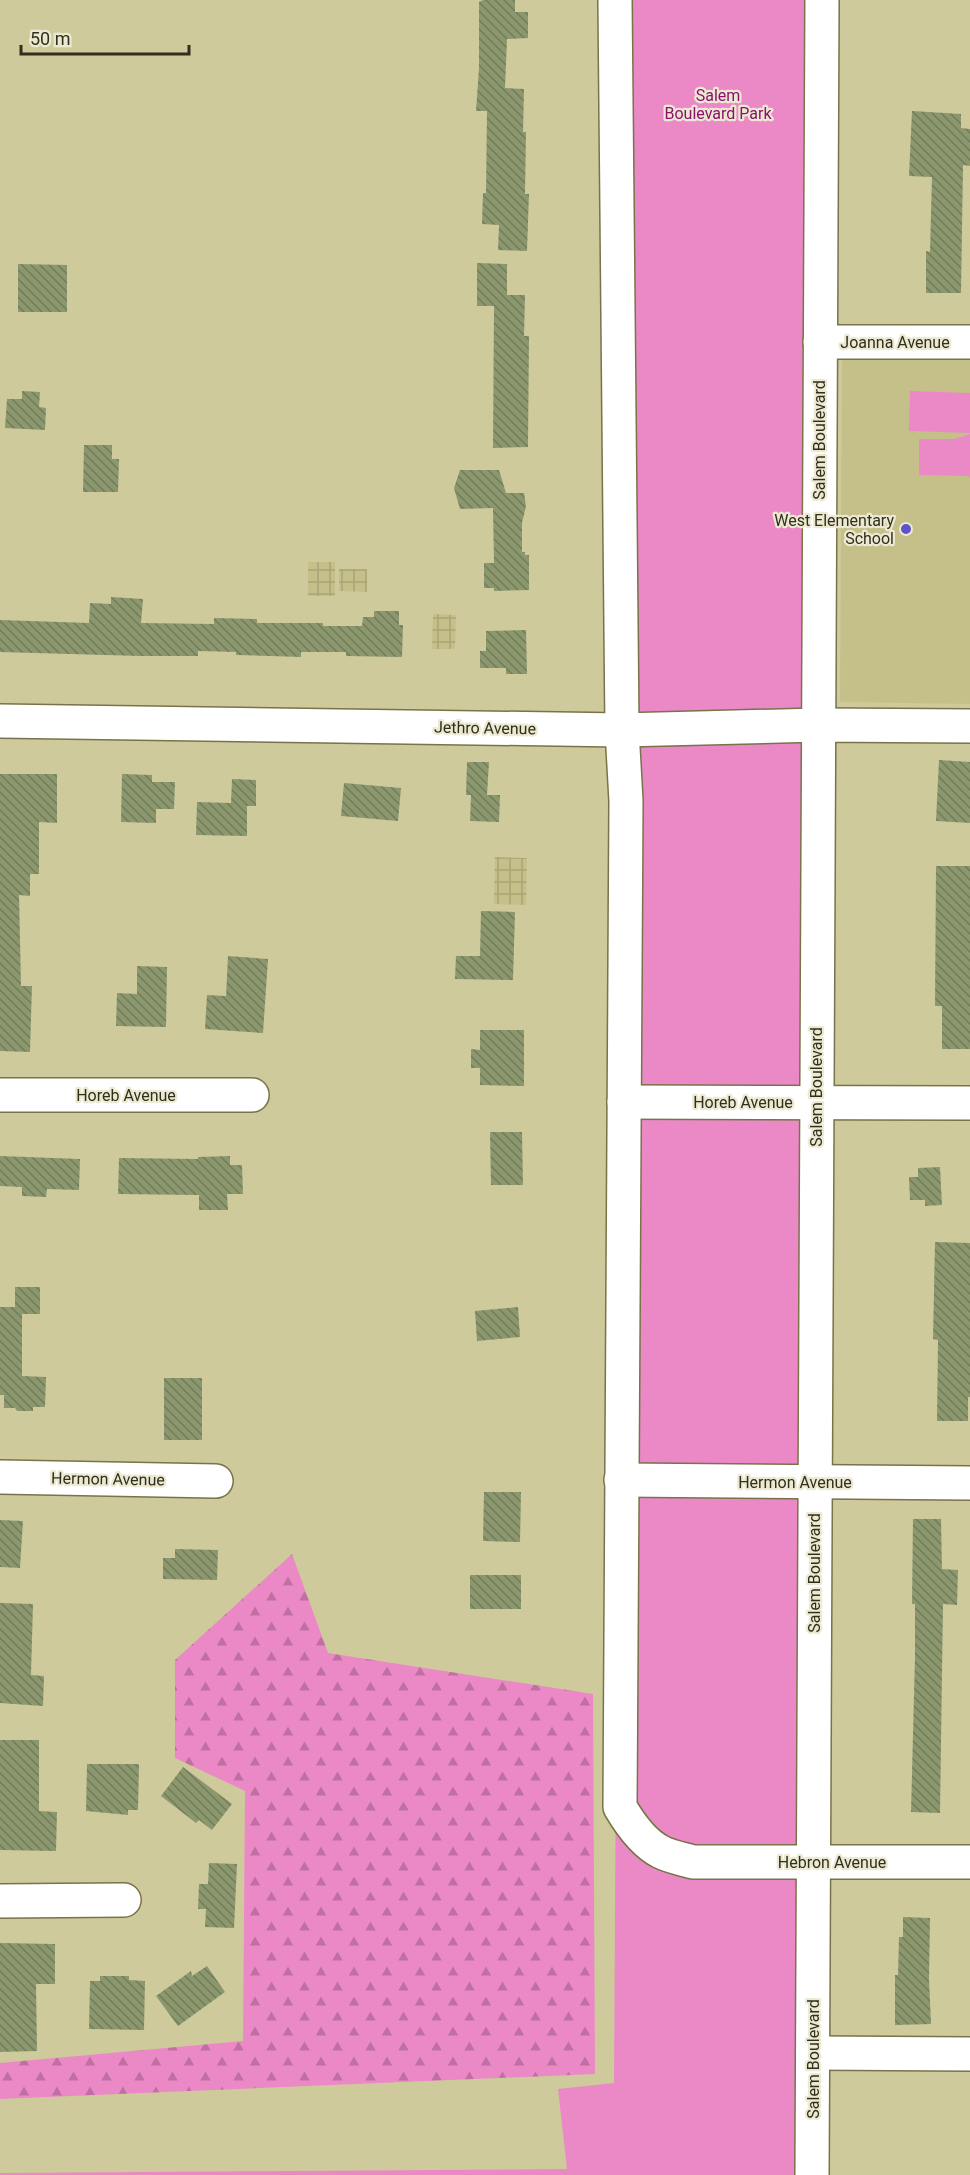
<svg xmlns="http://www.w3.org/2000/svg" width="970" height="2175" font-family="Roboto,sans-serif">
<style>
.built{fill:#c5bf8a}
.industrial{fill:url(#industrial-grid)}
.green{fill:#eb89c7}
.forest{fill:url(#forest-firs)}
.building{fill:url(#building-back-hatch)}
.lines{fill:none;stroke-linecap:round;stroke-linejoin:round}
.minor-casing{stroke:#787348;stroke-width:36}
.minor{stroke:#fff;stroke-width:33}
.poi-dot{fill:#5e53cb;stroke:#ece9d2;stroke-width:2}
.labels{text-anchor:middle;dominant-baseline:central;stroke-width:4.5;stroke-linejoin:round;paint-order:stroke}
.park-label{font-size:16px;fill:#8f0f6e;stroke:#ece9d2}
.street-label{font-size:16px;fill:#312e1c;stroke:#ece9d2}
.poi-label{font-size:16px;fill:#312e1c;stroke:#ece9d2;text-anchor:end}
</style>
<defs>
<pattern id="industrial-grid" width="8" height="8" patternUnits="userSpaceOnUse" patternTransform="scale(1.5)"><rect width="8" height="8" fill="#c5bf8a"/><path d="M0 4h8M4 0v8" fill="none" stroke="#aaa476"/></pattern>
<pattern id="forest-firs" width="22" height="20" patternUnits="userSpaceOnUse" patternTransform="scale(1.5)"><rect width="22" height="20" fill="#eb89c7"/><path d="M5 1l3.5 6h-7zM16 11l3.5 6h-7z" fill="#bf70a1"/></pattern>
<pattern id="building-back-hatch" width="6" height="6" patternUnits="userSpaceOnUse" patternTransform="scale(1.5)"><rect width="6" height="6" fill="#8b986e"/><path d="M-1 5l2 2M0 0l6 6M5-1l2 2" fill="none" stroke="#727c5a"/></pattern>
</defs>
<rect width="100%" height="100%" fill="#cfca9b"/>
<polygon class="built" points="842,356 970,356 970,704 840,702"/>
<g class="industrial">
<rect x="308" y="562" width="27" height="34"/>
<polygon points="339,569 367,569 367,592 339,591"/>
<polygon points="433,614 456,615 455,649 432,649"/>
<polygon points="495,857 527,858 526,905 494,904"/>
</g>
<g class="green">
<polygon points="615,0 820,0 812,2175 0,2175 0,2173 567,2169 558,2089 614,2083 622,730"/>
<polygon points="910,391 970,393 970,433 909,431"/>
<polygon points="970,434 970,479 969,476 919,475 919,439 954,439"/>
</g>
<polygon class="forest" points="292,1554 328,1653 593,1694 595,2074 0,2099 0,2063 243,2041 245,1791 175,1758 175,1660"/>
<g class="building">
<polygon points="483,0 515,0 515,12 528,12 528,38 507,39 505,88 524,89 523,132 526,132 525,194 529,194 527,251 498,250 499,225 482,224 483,193 486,193 487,111 476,111 479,68 479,2"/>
<polygon points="912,111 961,114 961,128 970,129 970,166 963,165 961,293 926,293 926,251 930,252 932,177 909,176"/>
<polygon points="477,263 507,264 507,295 525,295 524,336 529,336 528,447 493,448 494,306 477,306"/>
<polygon points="18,264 67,265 67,312 18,312"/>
<polygon points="22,391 40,392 39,407 46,408 45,430 5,428 7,399 22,399"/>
<polygon points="84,445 112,445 112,459 119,459 118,492 83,492"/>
<polygon points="460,470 499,470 506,493 524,493 526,506 522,523 522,552 525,552 525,555 529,555 529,590 494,591 494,588 484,588 484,563 494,563 493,508 460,509 454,488"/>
<polygon points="111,597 143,599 141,623 214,624 214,618 257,619 257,623 323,623 323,626 362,626 363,617 374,617 374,611 399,611 399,625 403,625 402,657 346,656 346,652 301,652 301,657 236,655 236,652 198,651 198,656 140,656 0,652 0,620 89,623 90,603 111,604"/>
<polygon points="526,630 527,674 506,674 506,668 480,668 480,651 486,651 486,631"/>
<polygon points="939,760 970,762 970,823 936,821"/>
<polygon points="467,762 489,762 487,795 500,795 499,822 470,821 471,795 466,795"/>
<polygon points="0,774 57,774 57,823 39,822 39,874 30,874 30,896 19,895 21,986 32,986 30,1052 0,1051"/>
<polygon points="122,774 152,775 152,782 175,782 174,809 156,809 156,823 121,822"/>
<polygon points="232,779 256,780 256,806 247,806 247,836 196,835 197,802 231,803"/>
<polygon points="344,783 401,788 398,821 341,816"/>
<polygon points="936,866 970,866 970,1049 942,1049 942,1006 935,1006"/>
<polygon points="481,911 515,912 513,980 455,979 456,956 480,956"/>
<polygon points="228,956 268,959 263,1033 205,1029 207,995 226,996"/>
<polygon points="137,966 167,967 166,1027 116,1026 117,993 137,994"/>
<polygon points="480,1030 524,1030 524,1086 480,1085 480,1068 471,1068 471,1049 480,1050"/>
<polygon points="490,1132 522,1132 523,1185 491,1185"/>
<polygon points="0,1156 80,1159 79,1190 47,1189 46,1197 22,1196 22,1187 0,1186"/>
<polygon points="230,1156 230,1165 242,1165 243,1194 227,1194 228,1210 199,1210 199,1195 118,1194 119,1158 198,1159 198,1157"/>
<polygon points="940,1167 942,1205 925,1206 925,1200 910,1200 909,1177 918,1177 918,1168"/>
<polygon points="935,1242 970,1243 970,1397 968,1397 968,1421 937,1421 938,1340 933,1339"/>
<polygon points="15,1287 40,1287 40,1314 22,1314 22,1376 46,1377 45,1407 33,1407 33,1411 17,1411 15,1408 4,1408 4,1395 0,1395 0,1307 15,1307"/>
<polygon points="518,1307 520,1337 477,1341 475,1311"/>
<rect x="164" y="1378" width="38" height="62"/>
<polygon points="484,1492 521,1492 520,1542 483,1541"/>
<polygon points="913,1519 941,1519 942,1569 958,1570 957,1605 943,1604 940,1813 911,1812 915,1656 915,1604 912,1604"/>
<polygon points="0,1520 23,1521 20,1568 0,1567"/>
<polygon points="175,1549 218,1550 217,1580 163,1579 163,1558 175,1558"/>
<rect x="470" y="1575" width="51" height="34"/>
<polygon points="0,1603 33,1604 31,1675 44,1676 43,1706 0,1703"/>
<polygon points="0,1740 39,1740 39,1811 57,1812 56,1851 0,1850"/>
<polygon points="87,1764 139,1764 138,1810 128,1810 128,1815 86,1811"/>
<polygon points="183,1767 232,1804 212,1830 199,1820 196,1823 161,1796"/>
<polygon points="209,1863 237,1864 234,1928 205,1927 206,1909 198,1909 199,1884 208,1884"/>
<polygon points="903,1917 930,1918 929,1979 931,2024 895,2025 895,1975 898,1975 899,1937 903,1937"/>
<polygon points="0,1943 55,1944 55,1984 36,1984 37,2051 0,2052"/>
<polygon points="207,1966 225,1992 178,2026 156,1996 191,1971 192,1976"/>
<polygon points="100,1976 129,1976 129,1980 145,1981 144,2030 89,2029 90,1981 100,1981"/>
</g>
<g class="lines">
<g class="minor-casing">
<g id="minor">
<path d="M615,0L622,730L626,801L620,1807C630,1824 643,1843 661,1852C671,1857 683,1859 693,1862H970"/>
<polyline points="820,342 970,342"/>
<polyline points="0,721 622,730 818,725 970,726"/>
<polyline points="0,1095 252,1095"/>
<polyline points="624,1102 970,1103"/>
<polyline points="0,1477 216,1481"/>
<polyline points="621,1480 970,1483"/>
<polyline points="0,1901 124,1900"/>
<polyline points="813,2053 970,2054"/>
<polyline points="812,2175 822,0"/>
</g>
</g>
<use href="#minor" class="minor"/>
</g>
<circle class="poi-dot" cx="906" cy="529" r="6"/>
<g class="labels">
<g class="park-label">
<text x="718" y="95">Salem<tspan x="718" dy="18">Boulevard Park</tspan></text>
</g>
<g class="street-label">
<text x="895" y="342">Joanna Avenue</text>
<text transform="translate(819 440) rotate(-90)">Salem Boulevard</text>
<text transform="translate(485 728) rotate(1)">Jethro Avenue</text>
<text transform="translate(816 1087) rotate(-90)">Salem Boulevard</text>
<text x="126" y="1095">Horeb Avenue</text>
<text x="743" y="1102">Horeb Avenue</text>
<text transform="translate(108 1479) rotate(1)">Hermon Avenue</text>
<text x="795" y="1482">Hermon Avenue</text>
<text transform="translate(814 1573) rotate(-90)">Salem Boulevard</text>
<text x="832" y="1862">Hebron Avenue</text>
<text transform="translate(813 2059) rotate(-90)">Salem Boulevard</text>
</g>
<g class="poi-label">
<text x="894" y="520">West Elementary<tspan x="894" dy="18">School</tspan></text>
</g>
</g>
<path d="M21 45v9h168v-9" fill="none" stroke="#312e1c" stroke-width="3"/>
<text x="30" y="45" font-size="18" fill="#312e1c" stroke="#ece9d2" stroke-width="4.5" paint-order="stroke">50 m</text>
</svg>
